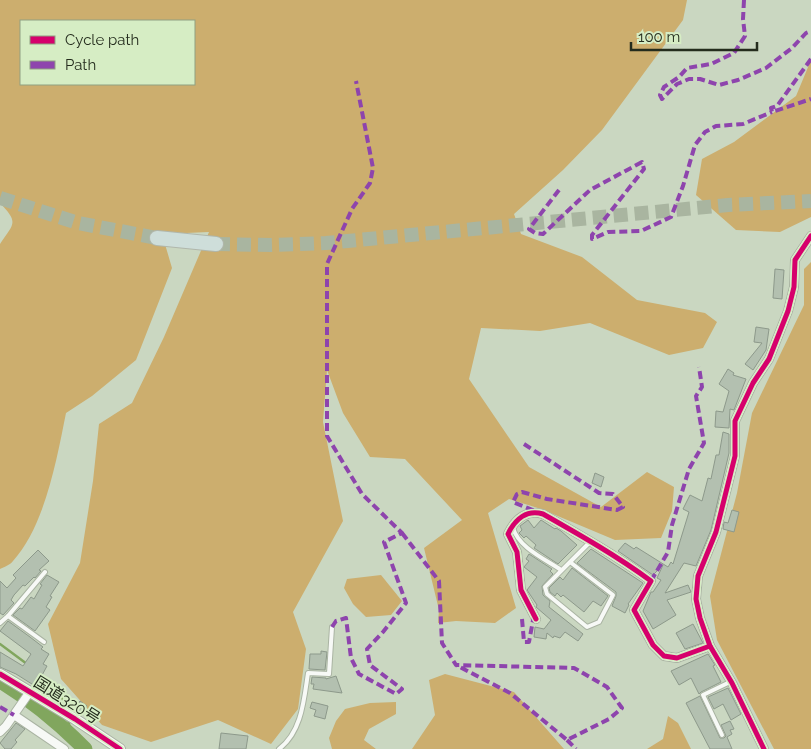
<svg xmlns="http://www.w3.org/2000/svg" width="811" height="749" font-family="Raleway,'Noto Sans JP',sans-serif">
<style>
.forest{fill:#ccae6e;fill-rule:evenodd}
.lines{fill:none;stroke-linecap:round;stroke-linejoin:round}
.stream{stroke:#81a65e;stroke-width:2.5}
.river{stroke:#81a65e;stroke-width:15}
.building{fill:#b3c0b0;stroke:#8d998b}
.trunk-tunnel{stroke:#a9b5a0;stroke-width:14;stroke-dasharray:14 7;stroke-linecap:butt}
.service-casing{stroke:#aab4a3;stroke-width:6}
.minor-casing{stroke:#aab4a3;stroke-width:10}
.tertiary-casing{stroke:#aab4a3;stroke-width:12}
.trunk-casing{stroke:#b0b7ac;stroke-width:16}
.service{stroke:#f7f9f6;stroke-width:4}
.minor{stroke:#f7f9f6;stroke-width:8}
.tertiary{stroke:#f7f9f6;stroke-width:10}
.trunk{stroke:#cededa;stroke-width:14}
.quiet{stroke:#8e44ad;stroke-width:4;stroke-dasharray:8 4;stroke-linecap:butt}
.cycleway-casing{stroke:#d6edc4;stroke-width:8}
.cycleway{stroke:#d6006c;stroke-width:5}
.labels{text-anchor:middle;dominant-baseline:central;stroke-width:4;stroke-linejoin:round;paint-order:stroke}
.street-label{font-size:16px;fill:#242c1d;stroke:#d6edc4}
</style>
<rect width="100%" height="100%" fill="#cad7c1"/>
<g class="forest">
<path d="M0,0H687L683,20L602,130L563,170L514,214L521,234L582,257L637,300L705,313L717,322L703,348L669,355L590,323L540,331L481,328L469,379L529,467L601,507L647,472L674,487L672,511L661,538L615,540L541,509L509,499L488,513L516,608L495,623L456,621L438,623L439,610L424,548L462,520L405,459L370,457L343,413L327,370L323,422L343,521L293,612L306,649L298,709L271,744L218,720L151,742L102,725L61,679L48,624L80,563L93,481L99,424L132,403L164,337L209,232L162,234L172,268L136,360L92,396L66,413C57,458 45,526 13,561C10,565 4,567 0,569V244C14,223 19,223 0,203ZM21,21H194V84H21Z"/>
<polygon points="811,60 811,217 780,232 736,230 696,195 702,159 734,142 796,96"/>
<polygon points="811,262 811,749 774,749 717,640 710,596 737,493 752,413 804,305 804,269"/>
<polygon points="381,575 402,601 391,615 366,617 353,604 344,588 347,579"/>
<polygon points="445,674 514,692 564,749 412,749 435,715 429,680"/>
<polygon points="396,702 396,714 369,729 364,740 376,749 332,749 329,738 336,721 345,709 370,703"/>
<polygon points="668,716 678,723 691,749 647,749 663,739"/>
</g>
<g class="lines">
<g class="stream">
<polyline points="0,644 27,664"/>
<polyline points="40,676 65,701 67,710"/>
<polyline points="68,718 71,736"/>
</g>
<path class="river" d="M0,681C30,699 60,724 85,749"/>
</g>
<g class="building">
<polygon points="775,269 784,270 782,299 773,298"/>
<polygon points="756,327 769,329 766,350 753,370 745,364 762,343 754,342"/>
<polygon points="728,369 734,373 733,375 746,379 734,410 730,409 729,428 715,427 716,411 723,412 729,391 719,384"/>
<polygon points="723,432 729,434 729,453 711,530 696,566 684,563 665,593 688,585 691,592 667,600 676,615 653,629 643,611 651,592 653,592 661,580 657,578 663,565 653,575 618,551 625,543 634,549 636,547 668,567 671,562 673,564 689,512 683,509 690,495 702,501 708,478 711,479 716,455 719,455"/>
<polygon points="595,473 604,477 601,487 592,483"/>
<polygon points="732,510 739,512 734,532 723,529 724,522 728,523"/>
<polygon points="528,520 534,528 541,520 555,529 556,528 561,531 577,545 558,564 534,548 536,545 526,536 524,538 519,533 522,530 520,526"/>
<polygon points="591,549 643,583 628,604 629,605 625,613 612,606 616,596 616,592 577,563"/>
<polygon points="38,550 49,561 39,570 41,571 35,578 34,577 25,586 23,585 14,595 11,600 14,603 3,615 0,613 0,581 7,588 16,578 13,575"/>
<polygon points="529,554 552,569 550,571 553,574 542,586 543,595 550,601 549,607 583,634 578,641 565,632 560,638 554,636 553,638 547,633 546,639 534,637 535,627 544,629 551,620 536,607 537,605 527,590 537,577 524,567 529,561 526,559"/>
<polygon points="572,568 608,596 601,606 593,601 584,612 563,595 561,597 557,593 555,596 550,592 549,588 560,577 563,580"/>
<polygon points="47,575 59,582 50,596 52,597 46,607 50,610 35,631 13,615 20,608 22,609 31,597 34,599 42,585 40,584"/>
<polygon points="8,621 30,637 43,647 41,649 49,654 43,664 47,666 40,679 55,692 62,703 16,674 0,667 0,652 23,666 31,654 0,631"/>
<polygon points="693,624 703,643 685,649 676,633"/>
<polygon points="321,651 327,652 325,670 309,669 310,654 321,654"/>
<polygon points="708,654 715,665 713,666 721,682 701,692 699,694 691,678 679,685 671,671"/>
<polygon points="336,676 342,693 313,689 314,684 311,684 312,677 326,678 326,679"/>
<polygon points="728,688 741,714 731,720 723,704 714,709 708,697"/>
<polygon points="700,696 720,738 724,738 726,736 721,725 730,721 734,729 730,730 732,734 727,737 732,749 710,749 686,703"/>
<polygon points="80,701 87,706 82,715 74,710"/>
<polygon points="312,702 328,706 325,719 314,716 316,710 310,708"/>
<polygon points="16,723 25,729 15,740 17,742 11,749 5,749 0,743"/>
<polygon points="221,733 248,736 246,749 219,749"/>
</g>
<g class="lines">
<g class="trunk-tunnel">
<polyline points="0,198 78,223 157,238"/>
<polyline points="216,244 271,245 326,243 728,205 811,201"/>
</g>
<g class="service-casing">
<g id="service">
<path d="M513,528C519,548 545,559 561,570"/>
<polyline points="570,562 613,595 599,622 587,627 547,594 545,587 591,541"/>
<polyline points="8,616 44,642"/>
<polyline points="0,623 8,616 45,572"/>
<polyline points="722,735 703,695 730,682"/>
<path d="M279,749C302,732 304,699 308,673L329,674L332,627"/>
</g>
</g>
<g class="minor-casing">
<g id="minor">
<path d="M536,619L521,590L517,552L508,534C515,519 527,509 543,514C580,535 617,556 651,581L634,610L653,645L664,656L677,658L710,646"/>
<polyline points="14,715 64,749"/>
<polyline points="0,732 6,726 29,693"/>
<polyline points="764,749 732,683 710,646 700,618 696,599 698,576 716,532 735,456 735,421 753,383 769,359 788,311 794,287 795,260 811,236"/>
</g>
</g>
<g class="tertiary-casing">
<polyline id="tertiary" points="0,674 75,719 120,749"/>
</g>
<g class="trunk-casing">
<polyline id="trunk" points="157,238 216,244"/>
</g>
<use href="#service" class="service"/>
<use href="#minor" class="minor"/>
<use href="#tertiary" class="tertiary"/>
<use href="#trunk" class="trunk"/>
<g class="quiet">
<polyline points="744,0 743,19 745,36 734,53 711,64 687,68 679,77 664,87 660,95 662,99 677,84 689,79 700,79 719,85 738,80 766,68 792,48 806,33 811,31"/>
<polyline points="811,59 777,106 771,108 772,112 811,99"/>
<polyline points="559,190 529,229 535,233 543,234 590,190 642,162 644,169 592,235 592,239 608,232 641,231 671,217 683,186 695,145 705,132 716,126 743,124 772,112"/>
<polyline points="524,444 599,493 613,494 623,507 617,510 547,499 522,492 517,494 513,502 535,511"/>
<polyline points="402,533 439,581 442,643 456,665 574,668 607,687 622,708 609,719 567,740 510,693 456,665"/>
<polyline points="651,581 668,552 672,525 689,469 704,443 696,396 702,387 699,367"/>
<polyline points="522,619 524,642 529,642 534,615"/>
<polyline points="332,627 336,621 346,618 351,658 359,674 396,694 402,689 370,665 367,649 383,632 406,603 384,542 402,533 362,494 327,436 327,264 352,209 370,183 373,168 356,81"/>
<polyline points="0,707 14,715"/>
<polyline points="567,740 576,749"/>
</g>
<g class="cycleway-casing">
<g id="cycleway">
<path d="M536,619L521,590L517,552L508,534C515,519 527,509 543,514C580,535 617,556 651,581L634,610L653,645L664,656L677,658L710,646"/>
<polyline points="0,674 75,719 120,749"/>
<polyline points="764,749 732,683 710,646 700,618 696,599 698,576 716,532 735,456 735,421 753,383 769,359 788,311 794,287 795,260 811,236"/>
</g>
</g>
<use href="#cycleway" class="cycleway"/>
</g>
<g class="labels">
<g class="street-label">
<text transform="translate(67 700) rotate(32)">国道320号</text>
</g>
</g>
<rect x="20" y="20" width="175" height="65" fill="#d6edc4" stroke="#8fa081"/>
<rect x="30" y="36" width="25" height="8" fill="#d6006c" stroke="#8fa081"/>
<text x="65" y="45" font-size="15" fill="#242c1d">Cycle path</text>
<rect x="30" y="61" width="25" height="8" fill="#8e44ad" stroke="#8fa081"/>
<text x="65" y="70" font-size="15" fill="#242c1d">Path</text>
<path d="M631 42v8h126v-8" fill="none" stroke="#242c1d" stroke-width="2.5"/>
<text x="638" y="42" font-size="15" fill="#242c1d" stroke="#d6edc4" stroke-width="4" paint-order="stroke">100 m</text>
</svg>
